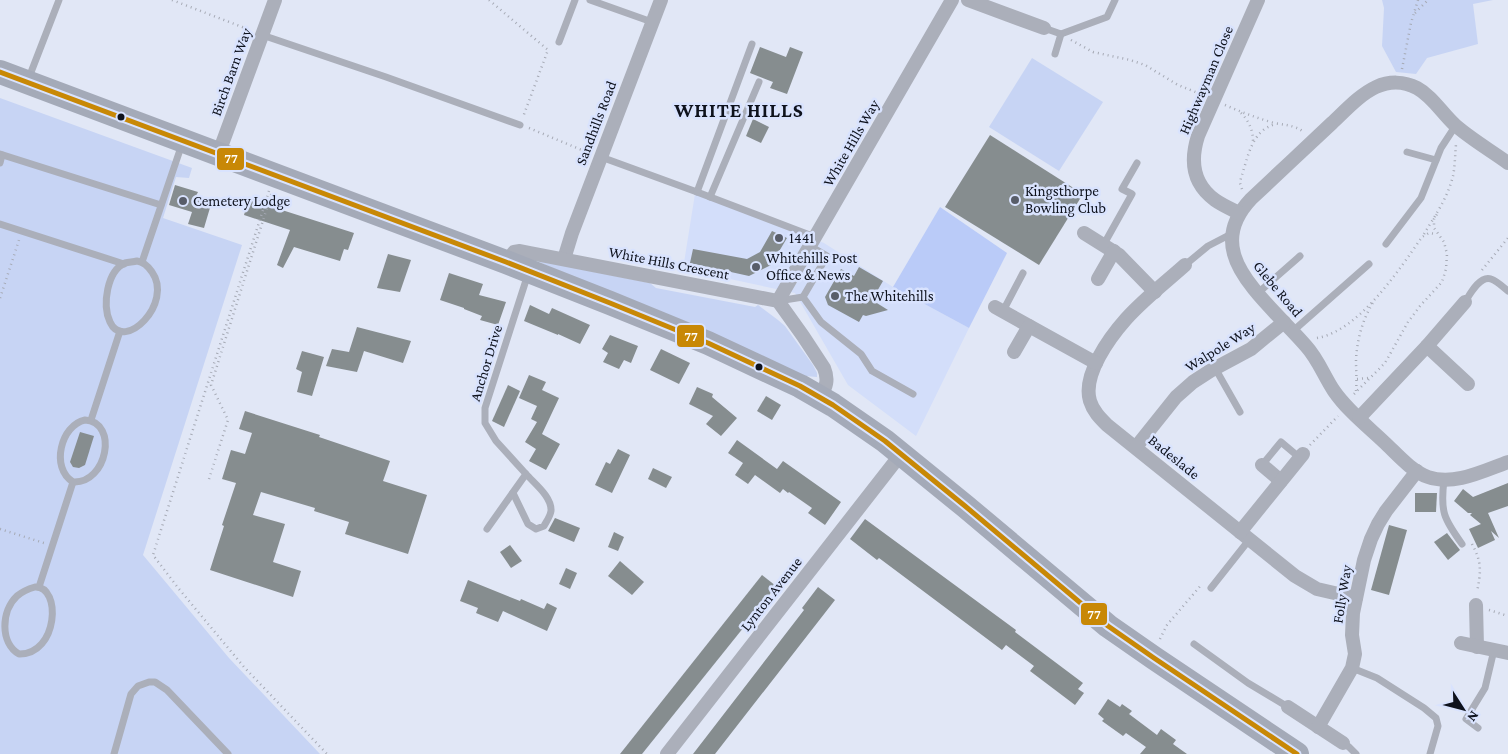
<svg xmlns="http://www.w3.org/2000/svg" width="1508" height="754" font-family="'Crimson Pro',serif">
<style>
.built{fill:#d3defa}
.green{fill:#c7d4f4}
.forest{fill:#bacbf8}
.building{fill:#868d8f}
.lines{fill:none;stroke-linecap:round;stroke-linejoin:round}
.path{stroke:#a6aab5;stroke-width:2.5;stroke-dasharray:1 4;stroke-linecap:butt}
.service{stroke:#abafba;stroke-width:7}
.minor{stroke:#abafba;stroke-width:14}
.trunk{stroke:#a4aab8;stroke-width:24}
.bus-1-casing{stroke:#d9e3fe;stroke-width:9}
.bus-1{stroke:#c88806;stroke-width:5}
.bus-dot{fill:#0e121d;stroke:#d9e3fe;stroke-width:2}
.poi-dot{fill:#585d69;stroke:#d9e3fe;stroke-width:2}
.labels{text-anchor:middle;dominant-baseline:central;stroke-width:5;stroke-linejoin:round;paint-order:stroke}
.street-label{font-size:15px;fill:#0e121d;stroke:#d9e3fe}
.poi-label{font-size:15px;fill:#0e121d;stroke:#d9e3fe;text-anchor:start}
.district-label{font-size:20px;font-weight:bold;letter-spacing:1px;fill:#0e121d;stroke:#d9e3fe}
.line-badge{stroke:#d9e3fe;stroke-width:2}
.badge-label{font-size:14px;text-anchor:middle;font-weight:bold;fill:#fff}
</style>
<rect width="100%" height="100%" fill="#e1e7f6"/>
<polygon class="built" points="695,194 824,243 893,287 969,328 916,436 848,385 795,293 683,269"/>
<g class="green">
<polygon points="1382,0 1493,0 1473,4 1478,44 1427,58 1416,74 1396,72 1382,46 1384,8"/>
<polygon points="1032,58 1103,102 1059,171 989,127"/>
<polygon points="0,98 192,168 189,178 176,177 163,218 242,245 143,555 229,658 320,754 0,754"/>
<polygon points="534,260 650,283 656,288 755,307 758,305 778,320 785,326 813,365 817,373 817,377 805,376"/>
</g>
<polygon class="forest" points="940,207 1007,253 969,328 893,287"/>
<g class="building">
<polygon points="760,47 786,57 790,47 803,52 787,94 770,88 773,82 750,73"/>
<polygon points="753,119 769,127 761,143 746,136"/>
<polygon points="990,135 1083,194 1039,265 945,207"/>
<polygon points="175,185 198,192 196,196 212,201 204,228 188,224 192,212 169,205"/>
<polygon points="249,198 261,201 260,203 354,233 348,250 344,249 340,261 294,247 283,268 277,265 290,230 244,215"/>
<polygon points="772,231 787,238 771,265 749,276 690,263 693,249 747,259 760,252"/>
<polygon points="388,254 411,260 400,292 377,288"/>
<polygon points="859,267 883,281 872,300 888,310 866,316 863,315 859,322 828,305 825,297 841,269 854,276"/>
<polygon points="449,273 483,284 479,295 506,302 498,325 480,320 482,316 464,309 464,308 440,300"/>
<polygon points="530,305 549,314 552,308 590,325 580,344 558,334 558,335 524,321"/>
<polygon points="357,327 411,341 403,363 364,351 357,372 326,366 332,349 349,352"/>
<polygon points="610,335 638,346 631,363 624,360 619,369 603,362 608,353 602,349"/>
<polygon points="661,349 690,363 679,384 650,370"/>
<polygon points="302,351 324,357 312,396 297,392 302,372 296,369"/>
<polygon points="529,375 546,382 542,390 559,398 542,434 560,444 546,470 529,461 536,449 525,442 537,422 531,419 537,406 519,398"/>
<polygon points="508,385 520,391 504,427 492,421"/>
<polygon points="697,387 713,394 712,397 737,418 721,436 706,424 713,416 689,404"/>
<polygon points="766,396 781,405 772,420 757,411"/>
<polygon points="245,411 320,435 319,437 390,461 383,481 427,495 408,554 345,534 349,522 314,511 315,508 261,492 253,515 285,524 273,562 301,571 293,597 210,570 224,526 222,525 236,483 222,479 231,450 245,454 252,433 239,429"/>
<polygon points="80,432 94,436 85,465 79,468 73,467 70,462"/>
<polygon points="737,440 777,469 783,461 841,502 825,525 808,513 812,508 789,492 788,493 783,489 780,493 755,475 748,484 735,475 743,463 728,453"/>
<polygon points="618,449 630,455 612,493 595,485 606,462 610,464"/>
<polygon points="653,468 672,477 666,488 648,479"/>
<polygon points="1508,483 1508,506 1488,513 1499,538 1491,531 1495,540 1478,548 1469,529 1481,524 1470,515 1472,513 1468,513 1454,501 1463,489 1473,497"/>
<polygon points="1415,493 1437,493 1436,512 1415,512"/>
<polygon points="555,518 580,528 574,542 548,531"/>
<polygon points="865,519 1016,630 1015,632 1083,683 1078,689 1084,693 1075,705 1030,671 1034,666 1006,645 1002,650 879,558 877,560 850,539"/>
<polygon points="1389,525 1407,530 1389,595 1371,590"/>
<polygon points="614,532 624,537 618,551 608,547"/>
<polygon points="1447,533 1460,550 1448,560 1434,542"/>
<polygon points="510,545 522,561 511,568 500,552"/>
<polygon points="620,561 644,582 632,595 608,576"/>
<polygon points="566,568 577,573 570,589 559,584"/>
<polygon points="762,575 776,586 760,607 642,754 620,754"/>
<polygon points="468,580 520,601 521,599 544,609 547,603 557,608 547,631 503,611 498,622 476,613 478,608 460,601"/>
<polygon points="818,587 835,600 715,754 693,754 804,610 802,608"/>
<polygon points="1108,699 1120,707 1122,704 1132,711 1129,714 1157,735 1161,729 1176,740 1173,744 1187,754 1140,754 1146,747 1126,733 1123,736 1102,721 1104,719 1098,714"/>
</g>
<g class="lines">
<g class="path">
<polyline points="172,0 250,30"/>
<polyline points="489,0 548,50 523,117"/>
<polyline points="1415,13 1428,0"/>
<polyline points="1071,40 1093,52 1130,60 1145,65 1178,85 1203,95"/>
<polyline points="1402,69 1411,23 1418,0"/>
<path d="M1225,105C1241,112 1257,118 1274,123C1285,125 1294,125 1304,132"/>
<path d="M1241,113C1249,121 1253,130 1253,142"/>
<polyline points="529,128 589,153"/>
<path d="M1242,189L1240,183L1241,178C1248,158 1251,130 1276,124"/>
<polyline points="269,191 153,555 179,589 244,667 327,754"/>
<path d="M1424,234C1435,216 1448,197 1453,176C1455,166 1455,155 1456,144"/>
<polyline points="1482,270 1508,238"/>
<polyline points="0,298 19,240"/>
<path d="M1317,338C1359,331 1399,270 1422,237L1429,233L1436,234"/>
<polyline points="1357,379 1369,378"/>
<path d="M1356,391C1357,381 1356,371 1356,360C1357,339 1363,318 1374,301"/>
<polyline points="1354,394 1385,363 1408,322 1420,306 1442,282 1446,269 1447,254 1444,242 1434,228 1434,219 1437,214"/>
<polyline points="1310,445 1338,416"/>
<polyline points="209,479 228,420 211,385 272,192"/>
<polyline points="0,529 44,543"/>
<path d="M1472,544C1482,562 1481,572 1477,592"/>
<polyline points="1489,610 1508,616"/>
<polyline points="1160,639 1167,625 1202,584"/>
</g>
<g class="service">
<polyline points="590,0 652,22"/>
<polyline points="1044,28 1061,34 1055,54"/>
<polyline points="1061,34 1107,17 1115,0"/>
<polyline points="262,35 386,77 520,125"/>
<polyline points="559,42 575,0"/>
<polyline points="28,80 59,0"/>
<polyline points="1407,152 1436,160"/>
<polyline points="0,154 161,205"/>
<polyline points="601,157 697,192 815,237"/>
<polyline points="0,163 2,155"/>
<polyline points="697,192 752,44"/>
<polyline points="710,197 759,82"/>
<polyline points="0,224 124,264"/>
<polyline points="1104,244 1132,194 1122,189 1137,163"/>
<polyline points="1386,244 1421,198 1441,148 1456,125"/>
<polyline points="810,246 827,256 803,297 821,322 861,354 872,371 913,394"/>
<path d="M137,261C144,262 148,266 152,272C174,303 124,353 110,322C102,305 107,271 125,263C129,262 133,262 137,261Z"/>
<polyline points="142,262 182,144"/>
<polyline points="1185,265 1208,246 1233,233"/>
<polyline points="1258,293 1300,256"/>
<polyline points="778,301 803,297"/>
<path d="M1465,302C1470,294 1480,275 1491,279C1497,281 1503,287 1508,291"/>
<polyline points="1003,311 1023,273"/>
<polyline points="1293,331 1369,264"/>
<polyline points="1215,368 1240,412"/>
<path d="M85,420C119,422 107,484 73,482C50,468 61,425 85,420Z"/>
<polyline points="91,420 120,331"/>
<polyline points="1262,465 1281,442 1300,458"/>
<path d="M1444,480C1440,512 1444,519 1462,544"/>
<path d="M513,493L528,524L536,529L544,526C546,522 550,517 551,511C552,497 535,484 526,474"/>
<polyline points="487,529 526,474 496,441 485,423 485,408 528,274"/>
<path d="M35,587C62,586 58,655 19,654C0,643 1,611 17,596C23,591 28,589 35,587Z"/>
<polyline points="39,587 73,482"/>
<polyline points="1211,588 1249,540"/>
<polyline points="1194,644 1248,683 1288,707"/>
<polyline points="1352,668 1377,678 1424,708 1436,718 1438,726 1430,754"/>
<polyline points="1478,728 1466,719 1485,688 1494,650"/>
<polyline points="1343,743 1349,747 1356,754"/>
<polyline points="114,754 131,694 138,686 149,682 155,682 167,690 228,754"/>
</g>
<g class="minor">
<polyline points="968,0 1044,28"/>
<polyline points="218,155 275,0"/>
<path d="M1508,163C1490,150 1471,139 1455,125C1442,113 1432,96 1417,88C1404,81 1389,81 1376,87C1359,95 1345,111 1332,123C1305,148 1278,174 1251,199C1236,215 1228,233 1234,254C1242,285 1285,321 1306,346C1318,359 1324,376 1334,391C1347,410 1367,426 1384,442C1397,454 1411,471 1428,477C1454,486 1483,471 1508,462"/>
<path d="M1239,213C1231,209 1222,205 1215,200C1193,184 1190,161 1198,136L1258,0"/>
<polyline points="1084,233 1119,255 1155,292"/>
<polyline points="564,259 572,233 661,0"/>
<path d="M506,262L514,252L520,251L530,253L778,301L803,336L824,368C829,380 826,387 820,398"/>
<path d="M1185,265C1166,282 1144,299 1126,319C1110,337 1082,375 1090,401C1093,411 1100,418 1107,425L1295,576L1317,589L1356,598"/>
<polyline points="1098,279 1114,251"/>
<polyline points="778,301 952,0"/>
<polyline points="995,307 1096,363"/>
<polyline points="1427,346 1468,384"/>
<polyline points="1014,352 1029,326"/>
<polyline points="1359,418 1427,346 1465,302"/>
<polyline points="1136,447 1176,397 1193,382 1210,371 1251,349 1284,322"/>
<polyline points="1262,465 1281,481"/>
<polyline points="1240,532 1303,454"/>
<polyline points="1476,605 1477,647"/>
<polyline points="1461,643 1508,653"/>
<polyline points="1288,707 1343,743"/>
<polyline points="1318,727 1352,668 1355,654 1352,635 1353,613 1364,560 1371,539 1378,524 1386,511 1417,471"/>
<polyline points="667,754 901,454"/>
</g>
<polyline class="trunk" points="0,72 506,262 610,303 708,343 800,386 833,405 885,441 965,506 1108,626 1154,658 1297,754"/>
<g class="bus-1-casing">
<polyline id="bus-1" points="0,72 506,262 610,303 708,343 800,386 833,405 885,441 965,506 1108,626 1154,658 1297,754"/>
</g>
<use href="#bus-1" class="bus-1"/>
</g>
<g class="bus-dot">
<circle cx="121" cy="117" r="4.5"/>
<circle cx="759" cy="367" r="4.5"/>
</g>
<g class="poi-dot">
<circle cx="1015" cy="200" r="5"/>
<circle cx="183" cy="201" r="5"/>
<circle cx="779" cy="238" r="5"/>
<circle cx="756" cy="267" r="5"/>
<circle cx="835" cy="296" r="5"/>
</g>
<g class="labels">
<g class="street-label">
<text transform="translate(231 72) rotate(-70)">Birch Barn Way</text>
<text transform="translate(1206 80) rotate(-67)">Highwayman Close</text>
<text transform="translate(596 123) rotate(-69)">Sandhills Road</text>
<text transform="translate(851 143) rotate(-60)">White Hills Way</text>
<text transform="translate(669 263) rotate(11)">White Hills Crescent</text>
<text transform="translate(1278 289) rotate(50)">Glebe Road</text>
<text transform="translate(1220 347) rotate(-32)">Walpole Way</text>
<text transform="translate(486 363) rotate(-73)">Anchor Drive</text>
<text transform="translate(1174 457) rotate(39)">Badeslade</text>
<text transform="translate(771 594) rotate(-52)">Lynton Avenue</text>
<text transform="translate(1342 594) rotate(-81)">Folly Way</text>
</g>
<g class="poi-label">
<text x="1025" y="191">Kingsthorpe<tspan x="1025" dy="17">Bowling Club</tspan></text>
<text x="193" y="201">Cemetery Lodge</text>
<text x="789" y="238">1441</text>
<text x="766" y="258">Whitehills Post<tspan x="766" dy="17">Office &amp; News</tspan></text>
<text x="845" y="296">The Whitehills</text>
</g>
<g class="district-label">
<text x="739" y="110">WHITE HILLS</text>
</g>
</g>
<g class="line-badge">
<rect x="216" y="147" width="29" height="24" rx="5" fill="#c88806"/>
<rect x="676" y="324" width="29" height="24" rx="5" fill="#c88806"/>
<rect x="1080" y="602" width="28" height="24" rx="5" fill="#c88806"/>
</g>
<g class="badge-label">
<text x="231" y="163">77</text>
<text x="691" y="341">77</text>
<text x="1094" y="619">77</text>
</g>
<g transform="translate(1463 709) rotate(126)" stroke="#d9e3fe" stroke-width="4" paint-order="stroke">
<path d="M0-4L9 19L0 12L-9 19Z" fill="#0e121d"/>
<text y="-8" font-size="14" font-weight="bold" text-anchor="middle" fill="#0e121d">N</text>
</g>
</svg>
